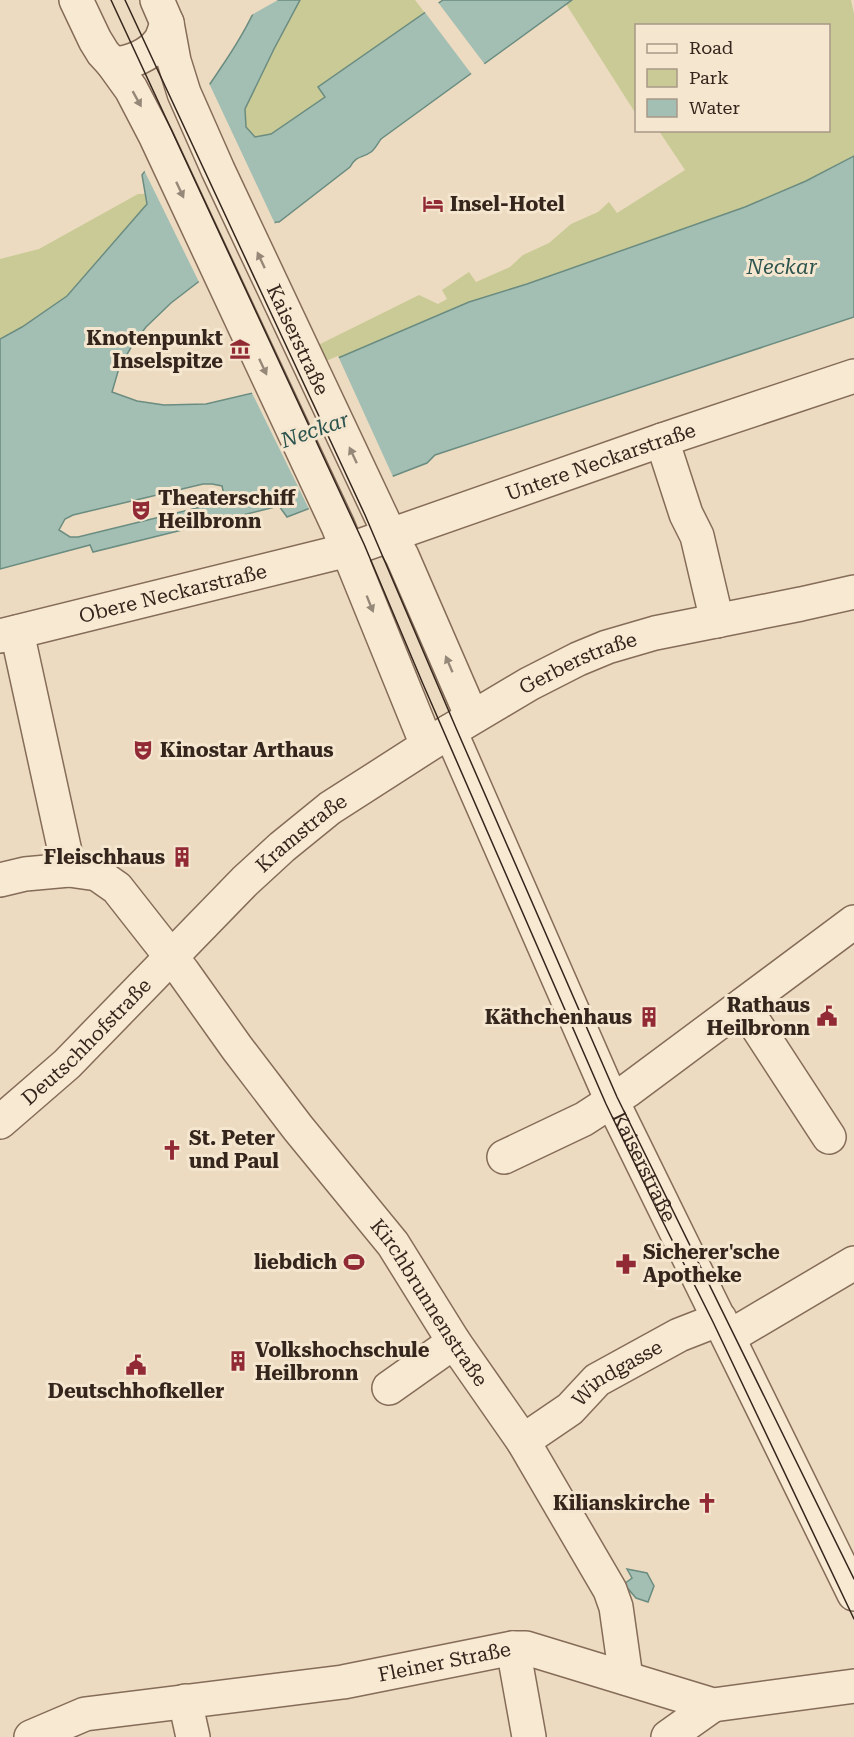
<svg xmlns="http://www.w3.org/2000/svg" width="854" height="1737" font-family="'Roboto Serif',serif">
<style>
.green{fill:#c9ca95}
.water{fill:#a3bfb4;stroke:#6b8c80;stroke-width:1.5;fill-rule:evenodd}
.pier{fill:#ecdbc0}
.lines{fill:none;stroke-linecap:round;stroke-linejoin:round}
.minor-casing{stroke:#856c59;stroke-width:36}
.minor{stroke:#f8e9d3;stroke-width:33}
.tram{stroke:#35261d;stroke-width:1.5}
.oneway{fill:#968878}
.labels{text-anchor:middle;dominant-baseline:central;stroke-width:6;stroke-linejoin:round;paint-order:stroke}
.poi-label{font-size:20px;font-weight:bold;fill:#35261d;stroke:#f4e6cf;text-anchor:start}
.street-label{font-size:20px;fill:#35261d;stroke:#f4e6cf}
.water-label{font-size:21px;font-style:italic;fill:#2c544e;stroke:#f4e6cf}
</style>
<rect width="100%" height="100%" fill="#ecdbc0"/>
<g class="green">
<polygon points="300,0 415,0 425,13 318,87 325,97 271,134 255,137 246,127 245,109 274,49"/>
<polygon points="572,0 851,0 854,14 854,156 806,181 745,207 527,284 469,302 307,373 298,355 419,295 438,304 447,299 442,290 469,272 476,282 510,267 523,255 549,243 571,224 598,212 609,202 617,213 685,170 659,131 828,130 828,26 636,26 636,114 566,4"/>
<polygon points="138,194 145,194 147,204 67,296 22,327 0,339 0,259 39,249"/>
</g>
<g class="water">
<path d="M259,0H300L274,49L245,109L246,127L255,137L271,134L325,97L318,87L443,0H572L381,139C378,143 375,149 371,152C363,158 356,155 350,167L279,222H276L171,303L146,327L133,344L119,368L112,392L137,401L164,405L206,404L261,391L469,302L527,284L745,207L806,181L854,156V317L435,455L427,463L287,517L279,506L93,552L90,545L0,569V339L22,327L67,296L147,204L142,175C169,140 196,106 220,69C235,47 249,25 259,0ZM203,484H212L222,486L224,495L209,505L78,537H70L59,530L65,519L73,515Z"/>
<polygon points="627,1569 647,1573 654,1586 648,1602 636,1598 624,1584 632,1578"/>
</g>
<g class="pier">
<polygon points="255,0 278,0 248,17"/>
<polygon points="437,1 486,66 473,76 424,11"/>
<polygon points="208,81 276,226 200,284 143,168 178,124"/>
<polygon points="338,356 394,479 310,511 251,391"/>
</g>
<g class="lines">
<g class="minor-casing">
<g id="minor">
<polyline points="76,0 95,40 103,53 113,64 131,89 156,137 338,526 427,745"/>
<path id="s1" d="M157,0L167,23L174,61L184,93L218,170L390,535L402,556L472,717"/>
<path d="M113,64C130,63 149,56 160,41C163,36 165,29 167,23"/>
<polyline points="662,440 686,514 697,536 717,621"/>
<polyline points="17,632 69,870"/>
<path id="s2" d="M0,636L348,550L662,440L854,376"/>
<path id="s3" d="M450,731L612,1101L854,1594"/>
<path id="s4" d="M0,880L25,874L69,870L97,874L117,888L183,972L237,1048L298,1128L393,1244L454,1342L523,1441L610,1590L616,1607L626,1678"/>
<polyline points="743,1005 829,1137"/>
<path id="s5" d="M0,1122L67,1064L245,881L282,847L330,808L450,731L529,684L578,659L607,647L655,633L801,604L854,592"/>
<polyline points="504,1157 584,1119 627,1091 854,922"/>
<polyline points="729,1337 854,1263"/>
<polyline points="389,1388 454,1342"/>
<path id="s6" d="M523,1441L570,1409L597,1380L679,1335L720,1319"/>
<polyline points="513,1648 529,1737"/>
<polyline points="185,1701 193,1737"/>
<path id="s7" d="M31,1737L85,1714L343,1682L513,1648H526L713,1705L854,1686"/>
<polyline points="668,1737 713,1705"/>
</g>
</g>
<use href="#minor" class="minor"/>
<g class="tram">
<polyline points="111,0 364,544 423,684 606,1104 661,1218 713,1322 854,1619"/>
<polyline points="125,0 365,515 456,728 617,1097 854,1579"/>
</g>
</g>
<defs><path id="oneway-solid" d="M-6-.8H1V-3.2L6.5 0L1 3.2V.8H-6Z" transform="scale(1.5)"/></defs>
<g class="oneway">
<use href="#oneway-solid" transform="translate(137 99) rotate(61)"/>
<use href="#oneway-solid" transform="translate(180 190) rotate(65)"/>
<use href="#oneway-solid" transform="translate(261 260) rotate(-115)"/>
<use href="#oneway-solid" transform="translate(263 367) rotate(65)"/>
<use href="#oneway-solid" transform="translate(353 455) rotate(-115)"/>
<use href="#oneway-solid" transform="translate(370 604) rotate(68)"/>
<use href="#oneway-solid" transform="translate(449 664) rotate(-113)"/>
</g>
<defs>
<g id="hotel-bare" transform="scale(1.62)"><path d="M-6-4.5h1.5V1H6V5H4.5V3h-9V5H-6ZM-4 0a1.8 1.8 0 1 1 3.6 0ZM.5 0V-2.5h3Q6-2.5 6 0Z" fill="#922a36" stroke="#f4e6cf" stroke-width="2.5" paint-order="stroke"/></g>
<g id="museum-bare" transform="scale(1.62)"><path d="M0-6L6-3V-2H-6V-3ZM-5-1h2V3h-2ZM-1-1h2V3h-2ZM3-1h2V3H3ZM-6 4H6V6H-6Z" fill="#922a36" stroke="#f4e6cf" stroke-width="2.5" paint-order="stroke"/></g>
<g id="theatre-bare" transform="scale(1.62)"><path d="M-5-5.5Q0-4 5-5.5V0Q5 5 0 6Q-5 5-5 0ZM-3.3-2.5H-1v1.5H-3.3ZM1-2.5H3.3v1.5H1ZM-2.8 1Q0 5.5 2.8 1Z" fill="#922a36" stroke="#f4e6cf" stroke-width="2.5" paint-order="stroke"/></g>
<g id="building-bare" transform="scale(1.62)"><path d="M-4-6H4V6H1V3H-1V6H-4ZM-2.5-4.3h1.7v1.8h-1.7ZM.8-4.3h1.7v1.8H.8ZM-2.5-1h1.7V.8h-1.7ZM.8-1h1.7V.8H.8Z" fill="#922a36" stroke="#f4e6cf" stroke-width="2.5" paint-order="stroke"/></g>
<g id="civic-bare" transform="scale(1.62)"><path d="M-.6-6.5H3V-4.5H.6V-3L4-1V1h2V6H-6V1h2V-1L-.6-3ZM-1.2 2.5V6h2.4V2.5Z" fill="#922a36" stroke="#f4e6cf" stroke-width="2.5" paint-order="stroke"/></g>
<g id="church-bare" transform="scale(1.62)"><path d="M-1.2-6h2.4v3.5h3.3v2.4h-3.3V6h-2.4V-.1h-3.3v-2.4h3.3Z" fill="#922a36" stroke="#f4e6cf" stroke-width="2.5" paint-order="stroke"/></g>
<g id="stadium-bare" transform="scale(1.62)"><path d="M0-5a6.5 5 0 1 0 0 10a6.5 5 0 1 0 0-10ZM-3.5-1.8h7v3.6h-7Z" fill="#922a36" stroke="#f4e6cf" stroke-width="2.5" paint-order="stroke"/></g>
<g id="pharmacy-bare" transform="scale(1.62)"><path d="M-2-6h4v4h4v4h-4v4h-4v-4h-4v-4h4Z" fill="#922a36" stroke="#f4e6cf" stroke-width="2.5" paint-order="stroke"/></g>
</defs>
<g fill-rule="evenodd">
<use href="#hotel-bare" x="433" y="204"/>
<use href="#museum-bare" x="240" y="349"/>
<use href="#theatre-bare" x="141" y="510"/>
<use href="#theatre-bare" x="143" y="750"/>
<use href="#building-bare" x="182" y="857"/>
<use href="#civic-bare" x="827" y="1016"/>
<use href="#building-bare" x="649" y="1017"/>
<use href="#church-bare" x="172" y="1150"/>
<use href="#stadium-bare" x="354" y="1262"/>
<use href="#pharmacy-bare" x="626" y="1264"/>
<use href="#building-bare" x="238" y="1361"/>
<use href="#civic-bare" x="136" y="1365"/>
<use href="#church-bare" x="707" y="1503"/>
</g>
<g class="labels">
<g class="poi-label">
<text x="450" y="204">Insel-Hotel</text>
<text x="223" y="338" text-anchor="end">Knotenpunkt<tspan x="223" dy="23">Inselspitze</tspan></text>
<text x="158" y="498">Theaterschiff<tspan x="158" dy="23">Heilbronn</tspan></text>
<text x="160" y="750">Kinostar Arthaus</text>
<text x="165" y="857" text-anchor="end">Fleischhaus</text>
<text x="810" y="1005" text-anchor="end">Rathaus<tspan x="810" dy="23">Heilbronn</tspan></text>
<text x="632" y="1017" text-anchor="end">Käthchenhaus</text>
<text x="189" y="1138">St. Peter<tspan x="189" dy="23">und Paul</tspan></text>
<text x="643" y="1252">Sicherer'sche<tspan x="643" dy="23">Apotheke</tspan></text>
<text x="337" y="1262" text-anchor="end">liebdich</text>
<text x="255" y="1350">Volkshochschule<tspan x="255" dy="23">Heilbronn</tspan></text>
<text x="136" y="1391" text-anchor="middle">Deutschhofkeller</text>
<text x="690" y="1503" text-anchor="end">Kilianskirche</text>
</g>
<g class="street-label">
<text stroke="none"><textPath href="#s1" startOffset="369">Kaiserstraße</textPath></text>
<text stroke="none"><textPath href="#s2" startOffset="626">Untere Neckarstraße</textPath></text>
<text stroke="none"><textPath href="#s2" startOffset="178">Obere Neckarstraße</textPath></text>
<text stroke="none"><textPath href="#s5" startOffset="744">Gerberstraße</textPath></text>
<text stroke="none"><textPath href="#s5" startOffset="418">Kramstraße</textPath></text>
<text stroke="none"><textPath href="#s5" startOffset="118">Deutschhofstraße</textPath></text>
<text stroke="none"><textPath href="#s3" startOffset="477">Kaiserstraße</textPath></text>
<text stroke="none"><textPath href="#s4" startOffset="642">Kirchbrunnenstraße</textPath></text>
<text stroke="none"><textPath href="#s6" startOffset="117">Windgasse</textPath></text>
<text stroke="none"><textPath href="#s7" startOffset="422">Fleiner Straße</textPath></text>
</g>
<g class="water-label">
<text x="782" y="267">Neckar</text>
<text transform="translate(315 430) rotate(-19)">Neckar</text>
</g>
</g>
<rect x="635" y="24" width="195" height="108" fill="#f4e6cf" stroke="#a89988" stroke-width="1.5"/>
<rect x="647" y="44" width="30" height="9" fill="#f8e9d3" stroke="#a89988" stroke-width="1.5"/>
<text x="689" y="54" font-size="18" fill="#35261d">Road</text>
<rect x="647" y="69" width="30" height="18" fill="#c9ca95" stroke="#a89988" stroke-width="1.5"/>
<text x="689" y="84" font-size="18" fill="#35261d">Park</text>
<rect x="647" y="99" width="30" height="18" fill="#a3bfb4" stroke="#a89988" stroke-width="1.5"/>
<text x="689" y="114" font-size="18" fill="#35261d">Water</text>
</svg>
